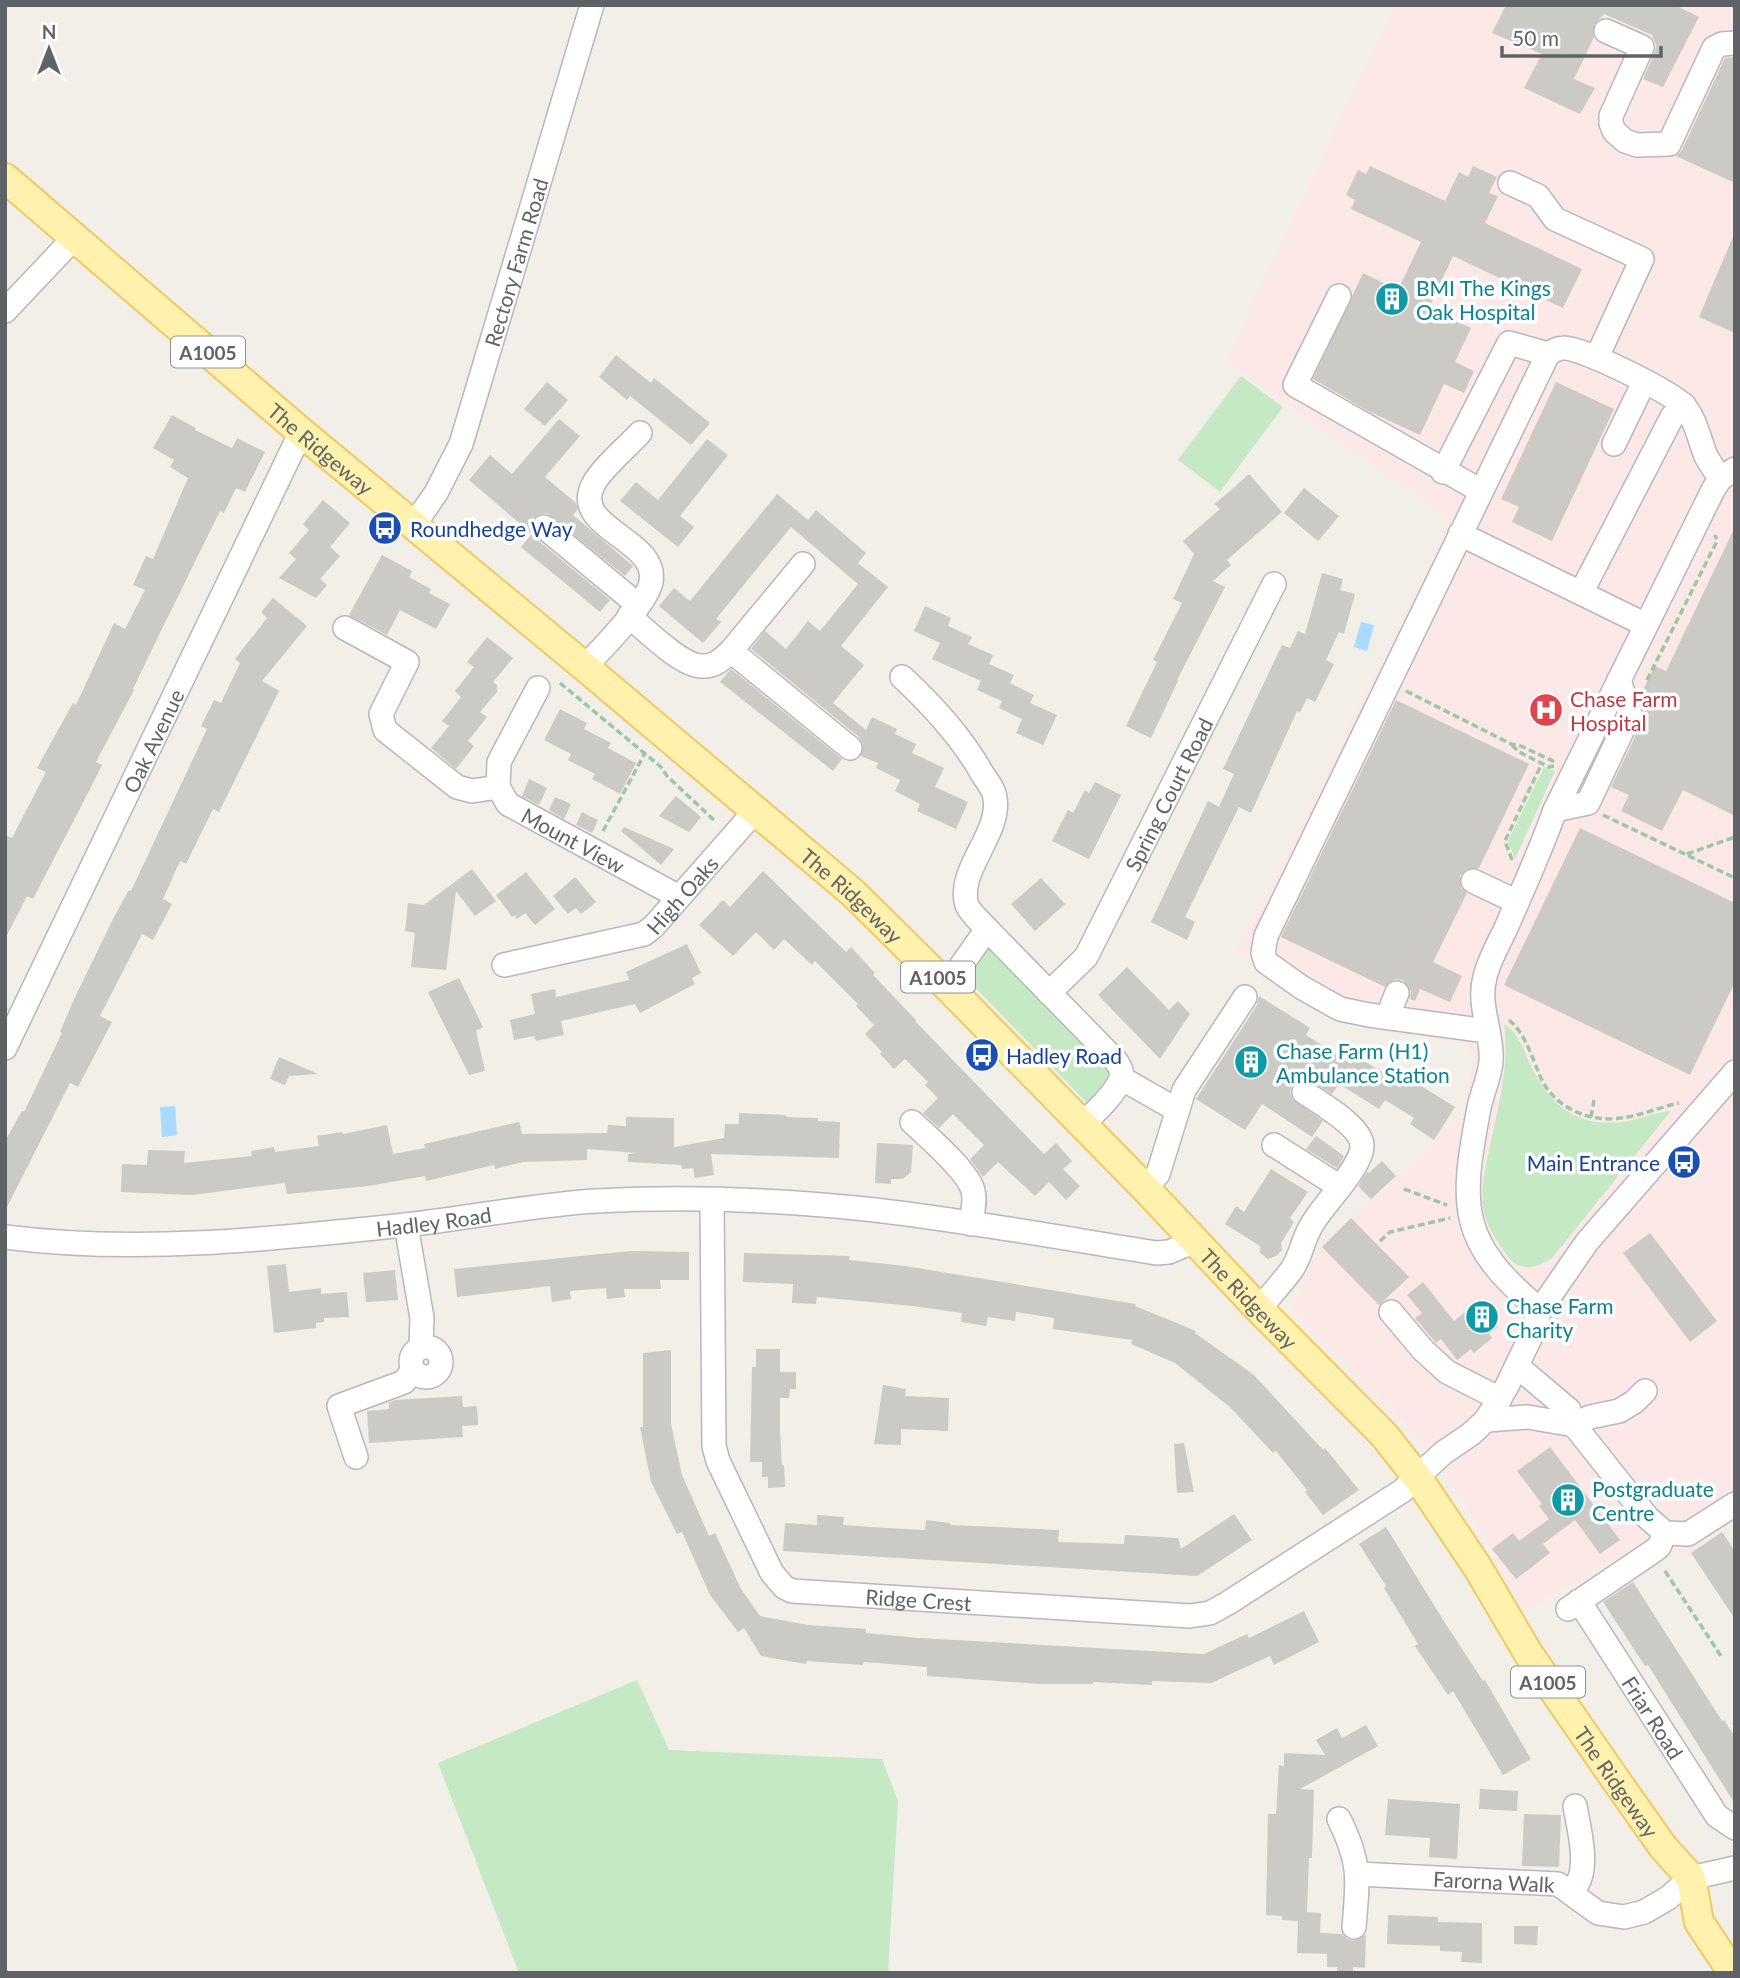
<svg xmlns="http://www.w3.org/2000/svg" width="1740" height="1978" font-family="Lato,sans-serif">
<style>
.medical{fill:#fce8e6}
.green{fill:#c5e8c5}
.water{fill:#aadaff}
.building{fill:#cccac5}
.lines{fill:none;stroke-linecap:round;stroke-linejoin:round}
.minor-casing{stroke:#b5b8bc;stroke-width:26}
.major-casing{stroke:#f2c960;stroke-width:32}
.path{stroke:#9cc7a9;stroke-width:3.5;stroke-dasharray:7 3.5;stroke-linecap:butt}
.minor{stroke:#fff;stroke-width:23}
.major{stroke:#fff2af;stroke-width:28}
.labels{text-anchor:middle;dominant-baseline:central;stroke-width:7;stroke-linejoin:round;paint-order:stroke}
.shield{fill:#fff;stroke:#8f9295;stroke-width:2}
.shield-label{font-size:19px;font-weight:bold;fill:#5f6368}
.street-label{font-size:21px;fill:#5f6368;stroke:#fff}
.culture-label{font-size:21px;fill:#0d838f;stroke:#fff;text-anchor:start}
.transit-label{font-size:21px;fill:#164399;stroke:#fff;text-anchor:start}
.health-label{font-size:21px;fill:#be3a42;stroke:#fff;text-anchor:start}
</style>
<rect width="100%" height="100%" fill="#f1efe8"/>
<polygon class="medical" points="1395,5 1735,5 1735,1518 1689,1554 1640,1544 1525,1611 1460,1495 1403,1421 1291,1307 1325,1239 1385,1191 1462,1114 1474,1056 1464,1044 1326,1015 1233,949 1264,900 1450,520 1225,361"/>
<g class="green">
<polygon points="1241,376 1283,407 1220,492 1178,460"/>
<polygon points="1544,767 1555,771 1515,859 1508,841"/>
<polygon points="990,947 1115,1073 1091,1107 965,977 984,949"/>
<path d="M1504,1024C1518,1032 1523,1049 1530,1064C1551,1107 1577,1129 1629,1121C1643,1118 1656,1112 1671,1111L1552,1258C1535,1269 1519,1273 1506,1254C1498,1242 1489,1230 1485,1216C1479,1194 1485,1168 1490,1146C1498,1106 1510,1065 1504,1024Z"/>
<polygon points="637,1680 669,1750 882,1759 898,1801 888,1973 519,1973 438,1763"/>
</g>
<g class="water">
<polygon points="1361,622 1374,625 1367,651 1354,647"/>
<polygon points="175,1106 177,1135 162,1137 160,1107"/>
</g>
<g class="building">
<polygon points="1506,5 1675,5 1699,17 1663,87 1643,79 1655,52 1656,45 1652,35 1604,14 1594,25 1594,37 1574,79 1595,88 1580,114 1524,88 1542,54 1492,33"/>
<polygon points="1735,57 1735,183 1676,156 1682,150 1725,58"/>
<polygon points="1370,166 1445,201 1459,172 1468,177 1473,166 1497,177 1489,193 1498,196 1485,223 1582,269 1563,308 1453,256 1429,308 1471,328 1455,362 1474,371 1464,393 1444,384 1420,435 1368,411 1313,379 1363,273 1398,290 1421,242 1351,209 1355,200 1346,195 1358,170 1366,174"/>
<polygon points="1735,232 1735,333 1699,317"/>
<polygon points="616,355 651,383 654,378 710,423 691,445 630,396 627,400 599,377"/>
<polygon points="547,382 568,400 545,426 524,409"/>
<polygon points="1556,382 1614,409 1552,541 1512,522 1519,507 1501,499"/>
<polygon points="172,415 196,428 195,430 232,448 237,438 265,452 245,492 236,488 224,513 220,511 158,637 133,689 134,690 96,762 102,765 88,793 33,899 27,896 5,939 5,835 12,838 46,772 37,768 73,703 76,705 114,623 125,629 145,590 133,585 146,556 153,559 188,478 170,467 174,460 153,448"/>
<polygon points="559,419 580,436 545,477 576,503 578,509 573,515 633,566 625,576 547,513 540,514 534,518 530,524 531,531 535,538 610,600 600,612 521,547 532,534 469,480 490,455 512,474"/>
<polygon points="707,439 728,455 680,516 694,527 678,547 620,501 636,482 658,500"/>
<polygon points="1249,474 1282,512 1227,560 1231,565 1213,581 1225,587 1177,680 1178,681 1151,738 1126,726 1157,662 1153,660 1182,603 1173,599 1194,554 1183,541 1220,509 1215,504"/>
<polygon points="1304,488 1339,516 1318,541 1284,513"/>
<polygon points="777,494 808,520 816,510 866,553 858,563 888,587 841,646 864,665 833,703 866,730 872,717 897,729 895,734 916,744 912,753 944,768 935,787 968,802 956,829 917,811 920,804 895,791 900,780 876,768 878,763 861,756 863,744 859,737 751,649 765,631 786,649 808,621 820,631 858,584 791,527 716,619 721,622 703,643 659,606 674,588 690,601"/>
<polygon points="323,500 350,523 330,547 340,556 320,579 327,585 316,598 279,578 296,559 289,553 309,530 303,524"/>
<polygon points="1735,527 1735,816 1683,790 1662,831 1621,811 1629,795 1611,787 1643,720 1643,710 1639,698 1655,666 1666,671"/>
<polygon points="382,555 412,571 409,577 431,589 429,593 450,604 436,629 400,610 387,635 349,615"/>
<polygon points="1322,573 1343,579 1340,590 1355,594 1344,634 1339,632 1326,660 1334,664 1315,702 1307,698 1300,713 1297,711 1251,813 1239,807 1185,917 1195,922 1187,940 1151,922 1208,801 1219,807 1234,774 1223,769 1282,645 1290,648 1298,631 1305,634"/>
<polygon points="273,598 307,626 262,681 279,691 219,812 213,809 186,864 180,861 163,899 172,904 153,940 142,934 100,1016 112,1022 78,1087 70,1083 5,1211 5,1141 22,1111 24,1112 62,1033 60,1032 76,995 113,919 129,890 131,891 207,729 201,726 214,700 221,703 240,663 235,659 267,618 261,612"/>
<polygon points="925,606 951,618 948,626 972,637 968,644 993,655 989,664 1014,675 1010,683 1034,695 1030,703 1057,715 1043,745 1016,733 1022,719 999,708 1002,701 977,690 981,681 932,659 940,643 914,631"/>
<polygon points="487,637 513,658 493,682 497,685 497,692 480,712 487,717 468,741 474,746 456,769 431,748 449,726 442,721 461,697 455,691 474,667 467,662"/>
<polygon points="731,669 842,759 833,771 720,682"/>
<polygon points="1396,700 1529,764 1479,868 1466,869 1460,876 1461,888 1467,893 1433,962 1462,976 1450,1002 1420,989 1415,1001 1410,999 1411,991 1403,980 1395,979 1385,987 1281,937"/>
<polygon points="560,709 587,723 584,729 611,743 608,748 636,763 620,794 592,779 595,774 568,760 571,754 544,740"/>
<polygon points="529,779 547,788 539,805 522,796"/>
<polygon points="1095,782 1121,795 1089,859 1052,841 1068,810 1073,813 1085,790 1089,793"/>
<polygon points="676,796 701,817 689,832 659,816"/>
<polygon points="555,797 571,804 564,819 549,810"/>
<polygon points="582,812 598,820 592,833 576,825"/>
<polygon points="624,827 674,849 661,865 621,831"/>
<polygon points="1580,828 1735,903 1735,982 1690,1075 1504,985"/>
<polygon points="472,869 496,901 475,916 456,891 446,970 411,967 415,933 405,931 408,903 424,905"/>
<polygon points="763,871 846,952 851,947 875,973 873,975 916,1020 915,1021 1044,1154 1056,1143 1072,1161 1063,1169 1080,1186 1066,1200 1049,1182 1035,1196 998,1162 983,1177 970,1159 984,1145 953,1114 939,1128 923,1113 938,1098 925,1085 928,1082 905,1059 894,1069 880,1054 882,1052 865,1034 874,1025 856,1006 858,1004 815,961 812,965 784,939 774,950 756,932 733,956 699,925 723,900 730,907"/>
<polygon points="526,872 555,909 535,925 525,913 517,919 515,915 512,917 496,895"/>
<polygon points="575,877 596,902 581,914 576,908 568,914 553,896"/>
<polygon points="1041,878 1065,904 1035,931 1011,904"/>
<polygon points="687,944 701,973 692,978 695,984 640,1013 635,1004 561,1021 564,1035 536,1041 534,1036 514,1040 510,1020 535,1014 531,994 555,989 556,997 629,980 626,972"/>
<polygon points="1127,967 1169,1010 1178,1001 1190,1014 1160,1059 1098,995"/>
<polygon points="459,978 483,1027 476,1031 485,1071 469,1075 428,992"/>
<polygon points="1259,996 1310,1028 1306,1035 1351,1064 1356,1056 1397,1081 1402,1074 1455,1107 1434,1140 1410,1124 1414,1118 1385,1100 1379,1109 1339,1084 1332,1094 1306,1078 1297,1080 1292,1085 1290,1092 1292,1099 1323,1121 1312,1137 1262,1104 1245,1130 1196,1099 1257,1005"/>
<polygon points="279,1057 318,1074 289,1076 285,1085 270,1079"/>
<polygon points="739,1113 786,1115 786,1117 818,1118 818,1121 840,1122 839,1158 711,1154 714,1175 695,1178 693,1168 682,1169 681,1165 628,1162 628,1154 638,1153 587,1149 587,1160 523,1162 495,1169 494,1165 426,1181 425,1176 369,1186 287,1194 285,1183 192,1195 121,1192 122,1164 147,1165 148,1150 185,1151 184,1163 252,1156 251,1151 274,1147 275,1152 319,1146 317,1136 342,1132 343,1134 387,1125 393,1154 425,1148 424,1144 519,1122 522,1134 607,1133 608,1125 626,1126 626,1117 674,1118 674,1147 724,1138 725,1124 739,1124"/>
<polygon points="1316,1136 1344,1156 1337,1168 1306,1149"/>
<polygon points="877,1143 913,1145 911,1172 903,1179 891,1179 891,1184 875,1183"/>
<polygon points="1382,1161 1396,1176 1371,1199 1358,1186 1367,1172 1369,1173"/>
<polygon points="1271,1169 1308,1192 1290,1218 1294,1222 1281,1243 1282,1250 1276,1256 1268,1259 1260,1253 1260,1246 1225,1224 1236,1206 1244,1212"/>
<polygon points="1351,1218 1409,1277 1379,1305 1322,1247"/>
<polygon points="1650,1233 1717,1321 1690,1342 1623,1253"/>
<polygon points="630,1251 689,1252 689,1280 660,1280 661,1289 624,1289 625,1297 607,1299 606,1288 570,1291 571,1299 552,1302 550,1286 457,1297 454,1269"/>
<polygon points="744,1253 850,1256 849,1260 905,1266 1136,1304 1135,1306 1196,1331 1195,1333 1254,1375 1323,1450 1325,1448 1359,1490 1323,1515 1305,1492 1307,1490 1276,1451 1273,1453 1231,1408 1175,1363 1131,1344 1132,1340 1053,1329 1054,1318 1016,1312 1015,1321 988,1317 986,1326 961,1322 962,1313 912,1306 817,1297 816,1304 792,1303 793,1284 743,1282"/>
<polygon points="286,1264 289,1292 321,1288 321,1294 347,1292 349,1317 324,1318 324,1322 316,1323 316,1328 274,1333 267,1266"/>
<polygon points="395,1270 398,1300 366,1302 363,1273"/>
<polygon points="1423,1282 1454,1321 1478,1302 1498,1327 1489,1334 1492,1338 1474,1353 1471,1349 1457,1360 1441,1339 1436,1343 1415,1318 1422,1313 1407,1295"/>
<polygon points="756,1349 780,1349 780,1372 796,1372 796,1389 790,1389 789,1398 780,1398 780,1433 782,1465 784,1465 785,1487 768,1488 768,1477 762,1477 762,1462 750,1462 752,1367 756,1367"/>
<polygon points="671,1350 671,1424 682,1475 709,1536 715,1533 741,1589 760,1616 808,1625 866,1629 866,1633 919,1638 1204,1654 1247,1634 1249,1638 1304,1611 1319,1642 1274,1665 1270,1656 1211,1683 1152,1681 1152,1685 1093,1682 1093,1684 1040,1684 927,1676 927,1667 864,1662 863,1665 807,1661 806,1664 761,1656 744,1628 738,1632 710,1595 682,1532 677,1534 651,1482 640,1427 643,1427 643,1353"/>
<polygon points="883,1385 906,1389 905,1396 949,1398 948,1431 901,1429 901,1445 874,1444"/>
<polygon points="462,1396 463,1407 477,1406 478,1425 462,1426 463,1437 369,1443 367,1411 389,1409 389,1403 395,1400"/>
<polygon points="1184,1443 1194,1492 1177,1493 1174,1444"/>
<polygon points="1550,1447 1620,1540 1600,1554 1575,1520 1543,1544 1550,1553 1516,1579 1492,1549 1513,1533 1519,1541 1549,1519 1539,1506 1542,1504 1517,1471"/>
<polygon points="1234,1514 1252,1540 1197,1576 783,1551 785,1523 817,1525 817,1515 844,1517 843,1525 871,1527 925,1530 926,1520 950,1523 950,1525 1059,1530 1058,1542 1124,1544 1125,1535 1178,1538 1181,1549"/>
<polygon points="1386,1527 1445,1623 1483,1681 1485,1680 1531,1759 1503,1775 1453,1691 1448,1695 1415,1646 1418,1644 1384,1588 1386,1586 1359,1544"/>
<polygon points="1722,1532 1735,1551 1735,1619 1691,1553"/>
<polygon points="1633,1582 1722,1721 1724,1720 1735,1737 1735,1804 1648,1665 1645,1666 1603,1602"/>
<polygon points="1366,1725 1378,1746 1300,1789 1314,1790 1312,1858 1309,1858 1307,1912 1321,1913 1320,1933 1342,1934 1347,1939 1353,1941 1366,1935 1365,1968 1353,1967 1353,1973 1337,1973 1337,1967 1327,1967 1327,1954 1297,1953 1298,1921 1282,1920 1282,1916 1266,1915 1268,1814 1276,1814 1279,1765 1284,1766 1284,1753 1325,1755 1316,1740 1337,1728 1342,1738"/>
<polygon points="1480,1789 1518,1791 1517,1811 1479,1809"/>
<polygon points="1388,1799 1460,1804 1457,1859 1429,1857 1430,1838 1385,1835"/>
<polygon points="1524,1814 1561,1815 1559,1867 1522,1866"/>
<polygon points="1388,1915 1438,1917 1438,1922 1482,1923 1482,1963 1461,1962 1462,1952 1440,1951 1440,1946 1387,1944"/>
<polygon points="1514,1926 1538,1926 1537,1945 1514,1944"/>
</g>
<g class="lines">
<g class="minor-casing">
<g id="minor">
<polyline points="1606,31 1642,47 1611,116 1611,123 1614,131 1625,141 1637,145 1669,144 1714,48 1722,44 1735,43"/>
<polyline points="1510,183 1538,196 1555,219 1642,259 1597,357"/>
<polyline points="1339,296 1295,385 1481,491"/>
<polyline points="5,311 75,237"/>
<polyline points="1614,444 1644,382"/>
<polyline points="1443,472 1509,343 1548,354"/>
<path id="s1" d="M413,526L436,493L461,444L592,5"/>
<polyline points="544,527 638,605"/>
<polyline points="1460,534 1646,625"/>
<polyline points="1581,593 1672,417 1684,405"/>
<path d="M629,616C646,630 681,666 702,666C715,667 722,659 731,651L803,564"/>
<polyline points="345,628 407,662 381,714 385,730 457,787 472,791 498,787"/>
<polyline points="731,651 850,748"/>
<path d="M585,667C601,649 647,604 651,582C659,539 571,529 593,485C600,470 628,446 640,433"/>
<path d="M902,677C933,706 962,737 983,775C988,782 994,790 995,798C1001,834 956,871 967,905C970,913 981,922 987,929"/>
<path id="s2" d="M538,688L499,762L498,787L508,804L679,897"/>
<polyline points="1555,810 1588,803 1630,714 1619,680"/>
<polyline points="1473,881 1517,902"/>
<path id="s3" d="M504,965L644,934L654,926L756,810"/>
<path d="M945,984L956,973L987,929L1116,1061C1119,1066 1123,1071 1121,1077C1118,1092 1093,1114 1082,1125"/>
<path id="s4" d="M1049,993L1086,957L1274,584"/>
<polyline points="1390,1017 1392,1005 1397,993"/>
<path d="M1487,1031L1369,1015L1340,1009L1301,987L1266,962L1263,953L1266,936L1548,354C1553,351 1557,348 1563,348C1582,347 1671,392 1684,406C1696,420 1699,439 1706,456C1710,464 1716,471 1720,479"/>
<path id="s5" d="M5,1048L301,432"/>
<polyline points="1121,1078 1177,1110"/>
<path d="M912,1122C927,1136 969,1172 973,1191C976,1201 972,1214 971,1224"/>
<polyline points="1274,1145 1340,1187"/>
<polyline points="1145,1188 1158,1174 1184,1090 1245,997"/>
<path id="s6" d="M712,1201L714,1446L718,1461L772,1573L784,1587L792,1591L1190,1616L1210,1613L1228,1603L1402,1491L1443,1453L1471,1434L1486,1420L1507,1386L1531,1336L1540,1310L1587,1242L1735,1072"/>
<polyline points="406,1225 422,1318 421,1347"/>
<path id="s7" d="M5,1237C138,1254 273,1239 405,1225C469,1218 532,1205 596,1201C688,1196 783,1200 875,1210C969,1221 1063,1238 1156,1253L1169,1252L1193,1242"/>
<path d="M1259,1309C1269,1297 1280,1285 1290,1272C1300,1260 1302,1242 1310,1228C1320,1207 1362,1168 1362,1146C1362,1126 1318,1102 1304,1092"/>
<path d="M1540,1310C1458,1242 1460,1207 1479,1108C1482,1092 1490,1077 1491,1061C1493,1032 1477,1006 1485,977C1489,960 1499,943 1506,928C1523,889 1541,850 1555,810L1713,490L1720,479L1735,469"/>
<polyline points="1391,1312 1423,1350 1447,1372 1500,1399"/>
<circle cx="426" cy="1362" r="15"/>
<polyline points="1517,1366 1569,1410 1574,1425 1647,1517 1665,1533 1688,1534 1735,1504"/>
<polyline points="1486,1420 1528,1417 1574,1425 1590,1417 1619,1411 1634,1402 1645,1391"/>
<polyline points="356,1457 339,1406 404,1382 413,1370"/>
<path id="s8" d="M1579,1601L1717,1816L1735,1828"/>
<polyline points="1568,1609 1652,1552 1659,1547 1665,1533"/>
<path d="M1339,1819C1361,1863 1358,1880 1354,1927"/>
<path id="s9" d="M1358,1874L1558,1884L1598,1913L1624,1917L1644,1912L1668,1898L1691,1878L1735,1868"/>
<path d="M1571,1892C1592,1873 1579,1831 1575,1806"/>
</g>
</g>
<g class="major-casing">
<g id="major">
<path id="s10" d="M5,178L301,432L585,667L853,893L945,984L1145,1188L1259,1309L1384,1435L1417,1477L1478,1568L1528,1653L1613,1776L1663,1847L1691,1878L1699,1922L1733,1973"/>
</g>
</g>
<g class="path">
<polyline points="1647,680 1717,541 1715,535"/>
<polyline points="560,683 661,767 667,776 716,822"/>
<polyline points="1406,691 1511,744 1521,746 1557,763"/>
<polyline points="1512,745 1519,752 1549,767 1554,766"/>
<polyline points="1603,815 1735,878"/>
<polyline points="603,831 645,753"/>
<polyline points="1687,854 1735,837"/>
<polyline points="1512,860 1505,841 1542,763"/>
<path d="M1509,1020C1525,1033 1532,1057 1540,1076C1553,1107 1589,1123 1621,1118C1640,1116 1660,1107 1679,1103"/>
<polyline points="1591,1117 1594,1100"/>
<polyline points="1404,1189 1447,1205"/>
<polyline points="1380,1241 1390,1232 1450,1218"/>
<polyline points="1665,1571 1721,1656"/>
</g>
<use href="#minor" class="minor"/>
<use href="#major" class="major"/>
</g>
<defs>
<g id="building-disc" transform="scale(1.75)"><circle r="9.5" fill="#0f9aa8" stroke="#fff"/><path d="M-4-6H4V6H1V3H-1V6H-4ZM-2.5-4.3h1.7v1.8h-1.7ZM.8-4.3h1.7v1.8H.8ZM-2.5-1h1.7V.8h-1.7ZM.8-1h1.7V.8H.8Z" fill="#fff"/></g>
<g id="bus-disc" transform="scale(1.75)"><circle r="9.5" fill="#1a4fb4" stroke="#fff"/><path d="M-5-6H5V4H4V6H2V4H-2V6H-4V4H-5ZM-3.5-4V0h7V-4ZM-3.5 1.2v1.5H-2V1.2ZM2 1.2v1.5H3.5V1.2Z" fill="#fff"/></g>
<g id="hospital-disc" transform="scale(1.75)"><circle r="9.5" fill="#e0444e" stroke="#fff"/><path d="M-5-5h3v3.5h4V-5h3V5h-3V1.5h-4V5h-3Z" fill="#fff"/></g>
</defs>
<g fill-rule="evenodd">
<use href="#building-disc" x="1392" y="299"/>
<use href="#bus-disc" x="385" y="528"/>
<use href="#hospital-disc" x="1546" y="710"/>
<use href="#bus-disc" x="982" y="1055"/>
<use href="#building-disc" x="1251" y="1062"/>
<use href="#bus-disc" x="1684" y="1162"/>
<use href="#building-disc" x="1482" y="1317"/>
<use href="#building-disc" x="1568" y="1500"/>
</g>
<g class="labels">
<g class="shield">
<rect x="171" y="336.5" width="74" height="31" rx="5"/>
<rect x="901" y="961.5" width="74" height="31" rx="5"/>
<rect x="1511" y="1666.5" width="74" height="31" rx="5"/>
</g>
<g class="shield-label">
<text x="208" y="352">A1005</text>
<text x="938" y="977">A1005</text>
<text x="1548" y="1682">A1005</text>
</g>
<g class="street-label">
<text stroke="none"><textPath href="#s1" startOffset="285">Rectory Farm Road</textPath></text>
<text stroke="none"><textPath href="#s10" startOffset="416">The Ridgeway</textPath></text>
<text stroke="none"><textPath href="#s5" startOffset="341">Oak Avenue</textPath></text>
<text stroke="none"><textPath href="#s4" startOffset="234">Spring Court Road</textPath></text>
<text stroke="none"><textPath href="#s2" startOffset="203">Mount View</textPath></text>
<text stroke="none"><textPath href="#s3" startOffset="198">High Oaks</textPath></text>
<text stroke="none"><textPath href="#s10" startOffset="1110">The Ridgeway</textPath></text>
<text stroke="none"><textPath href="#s7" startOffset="430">Hadley Road</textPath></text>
<text stroke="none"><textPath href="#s10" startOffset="1676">The Ridgeway</textPath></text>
<text stroke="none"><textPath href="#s6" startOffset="539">Ridge Crest</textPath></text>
<text stroke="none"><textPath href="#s8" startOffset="138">Friar Road</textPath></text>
<text stroke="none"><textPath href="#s10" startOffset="2286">The Ridgeway</textPath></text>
<text stroke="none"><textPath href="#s9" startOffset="136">Farorna Walk</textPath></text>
</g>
<g class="culture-label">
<text x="1416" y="287">BMI The Kings<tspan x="1416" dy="24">Oak Hospital</tspan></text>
<text x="1276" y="1050">Chase Farm (H1)<tspan x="1276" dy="24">Ambulance Station</tspan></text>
<text x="1506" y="1305">Chase Farm<tspan x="1506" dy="24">Charity</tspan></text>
<text x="1592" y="1488">Postgraduate<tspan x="1592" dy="24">Centre</tspan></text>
</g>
<g class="transit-label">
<text x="410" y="528">Roundhedge Way</text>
<text x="1006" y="1055">Hadley Road</text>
<text x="1660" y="1162" text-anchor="end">Main Entrance</text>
</g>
<g class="health-label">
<text x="1570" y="698">Chase Farm<tspan x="1570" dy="24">Hospital</tspan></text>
</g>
</g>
<rect width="1740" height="1978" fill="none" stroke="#5f6368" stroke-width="14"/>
<g transform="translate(49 49)" stroke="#ffffff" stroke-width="5" paint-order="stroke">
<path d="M0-5L12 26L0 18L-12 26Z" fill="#5f6368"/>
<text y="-10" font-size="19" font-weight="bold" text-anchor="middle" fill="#5f6368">N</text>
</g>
<path d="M1502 46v10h159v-10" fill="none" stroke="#5f6368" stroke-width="3.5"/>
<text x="1512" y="46" font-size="21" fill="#5f6368" stroke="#ffffff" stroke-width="5" paint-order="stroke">50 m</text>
</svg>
